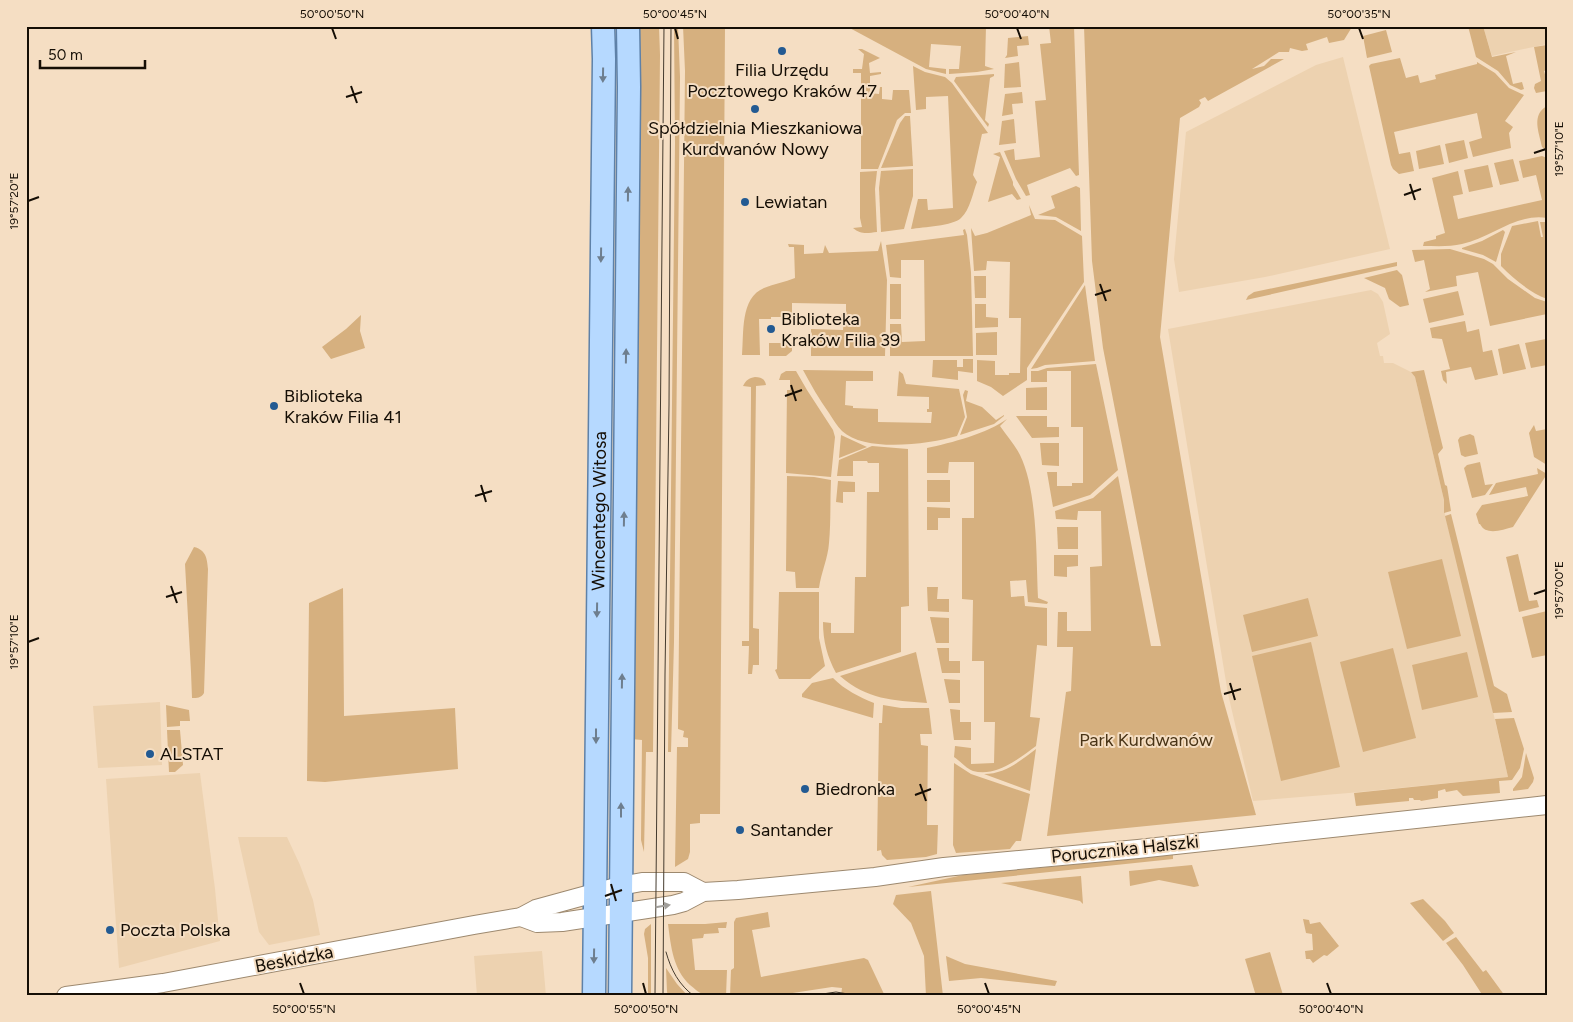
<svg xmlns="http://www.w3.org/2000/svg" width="1573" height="1022" font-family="Figtree,sans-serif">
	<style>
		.built { fill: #edd2b0 }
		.green { fill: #d6b07f }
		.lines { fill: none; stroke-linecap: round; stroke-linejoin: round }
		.minor-casing { stroke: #9d896f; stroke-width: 20 }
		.major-casing { stroke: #5e81a8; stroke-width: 25 }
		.minor { stroke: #fff; stroke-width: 18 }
		.major { stroke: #b6d9ff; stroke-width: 22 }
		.tram { stroke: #453b2e; stroke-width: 1 }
		.oneway { fill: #6e7e8e }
		.oneway2 { fill: #a19f9b }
		.ticks { fill: none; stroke: #150e05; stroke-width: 2 }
		.poi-dot { fill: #235a92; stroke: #f5dec3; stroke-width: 2 }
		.labels { text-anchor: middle; stroke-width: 4; stroke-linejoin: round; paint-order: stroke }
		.poi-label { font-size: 18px; fill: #150e05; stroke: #f5dec3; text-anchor: start }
		.street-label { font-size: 18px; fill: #150e05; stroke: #f5dec3 }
		.park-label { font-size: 18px; fill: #493416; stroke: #f5dec3 }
		.neatline { fill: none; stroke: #150e05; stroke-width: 2 }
		.ticks-label { font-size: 12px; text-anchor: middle; fill: #150e05 }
	</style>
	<rect width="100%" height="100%" fill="#f5dec3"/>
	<!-- built -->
	<g class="built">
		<path d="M 1483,26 L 1547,26 L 1547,44 L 1492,56 Z"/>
		<path d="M 1343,57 L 1390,249 L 1265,277 L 1179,292 L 1174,259 L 1186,132 L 1316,65 Z"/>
		<path d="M 1371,290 L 1378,294 L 1383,302 L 1390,334 L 1377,343 L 1380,356 L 1383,356 L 1384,363 L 1393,363 L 1411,372 L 1415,377 L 1444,500 L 1445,514 L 1484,672 L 1508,777 L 1349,793 L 1253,801 L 1228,694 L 1168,329 Z"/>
		<path d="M 160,702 L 162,765 L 98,768 L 93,706 Z"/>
		<path d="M 200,773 L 215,889 L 220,941 L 119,968 L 106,779 Z"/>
		<path d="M 238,837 L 287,837 L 300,865 L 313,900 L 320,935 L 269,945 L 259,932 Z"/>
		<path d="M 542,951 L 546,996 L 477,996 L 474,956 Z"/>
	</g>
	<!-- green -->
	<g class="green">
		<path d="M 637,26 L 659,26 L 660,55 L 653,752 L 646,752 L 644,852 L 641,840 L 642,740 L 631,739 Z"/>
		<path d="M 674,26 L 678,26 L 680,77 L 674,642 L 671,752 L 668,752 L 675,143 Z"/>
		<path d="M 683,26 L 725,26 L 720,814 L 700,814 L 700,823 L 690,824 L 690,852 L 688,859 L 675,867 L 677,747 L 688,747 L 688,738 L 683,737 L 684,731 L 678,729 L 685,71 Z"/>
		<path d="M 846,26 L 881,26 L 881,27 L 986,26 L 985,66 L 994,69 L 977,72 L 949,74 L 949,69 L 959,69 L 961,46 L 931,44 L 929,67 L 946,69 L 946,74 L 926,69 Z"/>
		<path d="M 1049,26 L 1074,26 L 1079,175 L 1076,176 L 1070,168 L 1027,185 L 1030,195 L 1026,196 L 1016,179 L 1004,151 L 1014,149 L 1015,160 L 1040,157 L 1035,101 L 1046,100 L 1040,44 L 1051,43 Z"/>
		<path d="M 1084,26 L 1352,26 L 1352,27 L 1344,40 L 1329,43 L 1327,37 L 1306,44 L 1308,50 L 1302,51 L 1290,48 L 1289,52 L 1279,52 L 1252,69 L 1264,66 L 1271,59 L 1284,59 L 1208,101 L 1205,97 L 1199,100 L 1201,103 L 1199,107 L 1180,118 L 1160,337 L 1221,692 L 1256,815 L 1047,836 L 1066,692 L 1071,691 L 1073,647 L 1057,647 L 1058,612 L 1067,612 L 1067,631 L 1091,631 L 1090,567 L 1102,566 L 1101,511 L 1078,511 L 1077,520 L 1056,519 L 1055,511 L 1093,498 L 1118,476 L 1151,646 L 1161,646 L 1103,348 L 1092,261 Z"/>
		<path d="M 1468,26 L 1483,26 L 1492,57 L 1516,52 L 1506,56 L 1513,84 L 1522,82 L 1524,89 L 1521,90 L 1510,85 L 1498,71 L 1476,57 Z"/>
		<path d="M 1386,30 L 1392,52 L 1367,58 L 1363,36 Z"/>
		<path d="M 1028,36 L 1029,45 L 1017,46 L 1018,56 L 1005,58 L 1007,55 L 1008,38 Z"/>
		<path d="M 1547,45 L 1547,70 L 1544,71 L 1547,81 L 1547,91 L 1536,93 L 1534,88 L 1535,84 L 1541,81 L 1534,47 Z"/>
		<path d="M 858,49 L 862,49 L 880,58 L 869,63 L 870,73 L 881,72 L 881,74 L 870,76 L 870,93 L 879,94 L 880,87 L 882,87 L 882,99 L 892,100 L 893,90 L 909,90 L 911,113 L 905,113 L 897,120 L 878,169 L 861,169 L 861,73 L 853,73 L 853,69 L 862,69 L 864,54 Z"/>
		<path d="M 1400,58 L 1406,78 L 1418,75 L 1420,83 L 1436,79 L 1435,75 L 1477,64 L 1477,62 L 1495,73 L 1509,88 L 1524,95 L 1505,121 L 1513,127 L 1509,133 L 1511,148 L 1473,157 L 1469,142 L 1482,138 L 1477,113 L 1394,132 L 1399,154 L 1410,152 L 1414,171 L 1399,174 L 1393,169 L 1391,165 L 1369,66 L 1371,64 Z"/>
		<path d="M 1019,62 L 1021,87 L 1004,88 L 1005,64 Z"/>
		<path d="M 913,66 L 925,72 L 945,77 L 952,83 L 988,133 L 982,134 L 973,175 L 977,182 C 973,192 970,210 961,218 C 953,226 923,227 911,229 L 918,199 L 927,199 L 928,210 L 953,208 L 948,96 L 926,97 L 926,109 L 916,110 Z"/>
		<path d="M 994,74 L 994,76 L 990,78 L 985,120 L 989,124 L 988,127 L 954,81 L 956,77 Z"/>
		<path d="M 1022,92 L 1023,103 L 1012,104 L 1013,114 L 1002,116 L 1005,94 Z"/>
		<path d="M 1547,106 L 1547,151 L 1542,147 C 1539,132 1531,115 1547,106 Z"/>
		<path d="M 905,116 L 910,116 L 913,166 L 881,168 L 900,123 Z"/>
		<path d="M 1014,119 L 1016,143 L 999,145 L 1002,121 Z"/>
		<path d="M 1464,140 L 1468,158 L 1449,163 L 1445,144 Z"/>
		<path d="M 1440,145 L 1444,164 L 1419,169 L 1416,151 Z"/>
		<path d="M 1000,152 L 1013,182 L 1013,185 L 1021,199 L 1017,200 L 1012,194 L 988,202 L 1000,157 L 993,154 Z"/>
		<path d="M 1542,156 L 1547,158 L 1547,218 C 1516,213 1491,238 1462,244 C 1450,247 1436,246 1423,246 L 1424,242 L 1436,239 L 1436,236 L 1445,233 L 1432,178 L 1458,171 L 1463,194 L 1453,196 L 1458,219 L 1542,200 L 1536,175 L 1523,178 L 1519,161 Z"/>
		<path d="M 1513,159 L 1519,181 L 1500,185 L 1494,163 Z"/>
		<path d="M 1488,165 L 1493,187 L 1469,192 L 1464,170 Z"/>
		<path d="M 913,169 L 913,196 L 904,229 L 881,232 L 879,188 L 881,171 Z"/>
		<path d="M 877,171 L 875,189 L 877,232 C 868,233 861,235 853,228 L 862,227 L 860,218 L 860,172 Z"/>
		<path d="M 1076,186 L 1080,188 L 1081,231 L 1056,217 L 1038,215 L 1055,208 L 1051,196 Z"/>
		<path d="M 1029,205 L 1035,219 L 1055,220 L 1082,236 L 1084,282 L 1027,368 L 1027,380 L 1003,396 L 991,387 L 977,381 L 977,360 L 995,361 L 995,375 L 1009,375 L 1009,373 L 1020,373 L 1021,318 L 1009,318 L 1010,262 L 987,261 L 986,270 L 974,271 L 971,228 L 975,236 L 987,233 L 1031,215 Z"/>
		<path d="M 1538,221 L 1541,237 L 1543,237 L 1540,222 L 1547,222 L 1547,299 C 1529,292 1514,279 1501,266 L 1501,254 L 1512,226 Z"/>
		<path d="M 965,229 L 967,235 L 971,272 L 973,356 L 890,356 L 890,324 L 901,324 L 902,342 L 925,341 L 924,260 L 901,260 L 901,278 L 890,277 L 886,245 L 964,235 L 963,230 Z"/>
		<path d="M 1503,230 L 1505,232 L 1496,262 L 1483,255 L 1462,249 L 1462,248 L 1482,241 Z"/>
		<path d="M 881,241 L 887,280 L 885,356 L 811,356 L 811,329 L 843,330 L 844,317 L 841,317 L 841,314 L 846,314 L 846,304 L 792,303 L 792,317 L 771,317 L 771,319 L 759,319 L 760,355 L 742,355 C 744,333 740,298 764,288 C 774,284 785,282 795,278 L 794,247 L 789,247 L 788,244 L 804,245 L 804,254 L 823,253 L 825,245 L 829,253 L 878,251 Z"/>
		<path d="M 1450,249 L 1484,259 L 1493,264 L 1508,279 L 1535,298 L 1547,302 L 1547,314 L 1490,326 L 1478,272 L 1456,276 L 1457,286 L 1425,292 L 1430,289 L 1424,260 L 1415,262 L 1412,250 Z"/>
		<path d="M 1397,262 L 1397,266 L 1246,300 L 1248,296 L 1254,292 Z"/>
		<path d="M 1397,270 L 1402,275 L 1409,305 L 1400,307 L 1389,299 L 1385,288 L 1364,278 Z"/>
		<path d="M 974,276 L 986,276 L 986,298 L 975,298 Z"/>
		<rect x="890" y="284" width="11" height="35"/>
		<path d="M 1085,285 L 1095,361 L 1045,365 L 1037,368 L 1031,369 Z"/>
		<path d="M 1458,291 L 1464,315 L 1429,323 L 1423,299 Z"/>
		<path d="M 975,304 L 986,304 L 986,317 L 998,318 L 998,327 L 975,328 Z"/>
		<path d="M 361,315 L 360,331 L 365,348 L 331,359 L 322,347 L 346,329 Z"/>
		<path d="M 1465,321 L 1467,332 L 1479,329 L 1483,352 L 1492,350 L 1498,375 L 1475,380 L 1471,367 L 1446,372 L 1447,384 L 1443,380 L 1441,371 L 1450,369 L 1442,339 L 1432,338 L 1430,328 Z"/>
		<path d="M 997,332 L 997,355 L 976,355 L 976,333 Z"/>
		<path d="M 1546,339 L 1547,365 L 1531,368 L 1525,343 Z"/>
		<path d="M 769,343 L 792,343 L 792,351 L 786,356 L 769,356 Z"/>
		<path d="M 1519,344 L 1526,369 L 1503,374 L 1498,349 Z"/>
		<path d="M 963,359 L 973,359 L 973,373 L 958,371 L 958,380 L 932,377 L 933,360 L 957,360 L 957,367 L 963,367 Z"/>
		<path d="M 1096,364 L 1118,470 L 1090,495 L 1053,507 L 1047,472 L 1057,472 L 1057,486 L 1072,486 L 1072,483 L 1083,483 L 1083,427 L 1071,427 L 1071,371 L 1047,371 L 1047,382 L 1031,382 L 1031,371 L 1038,371 L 1047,368 Z"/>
		<path d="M 803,370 L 873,371 L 873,381 L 846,381 L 845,405 L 853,406 L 853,408 L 878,409 L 878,422 L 931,423 L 932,412 L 927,412 L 927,409 L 929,409 L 929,397 L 897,396 L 899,371 L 903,374 L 906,384 L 959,389 L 965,417 L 957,436 C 929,444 866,453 842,431 C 837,426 833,419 829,413 C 819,399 811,385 803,370 Z"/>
		<path d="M 1424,370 L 1443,448 L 1438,454 L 1445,485 L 1447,486 L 1451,511 L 1444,513 L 1444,500 L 1415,377 L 1411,372 Z"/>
		<path d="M 786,371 L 796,371 L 807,390 L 833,430 L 835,437 L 831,477 L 786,473 L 787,390 L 790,390 L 790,380 L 779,380 L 781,374 Z"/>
		<path d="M 755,377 C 761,377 765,379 766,385 L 756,386 L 753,628 L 759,629 L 759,665 L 753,665 L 752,674 L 748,674 L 749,646 L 742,646 L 742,641 L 749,641 L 751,398 L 751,387 L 743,386 C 746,380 749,378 755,377 Z"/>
		<path d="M 1047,387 L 1047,410 L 1026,410 L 1026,388 Z"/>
		<path d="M 965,390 L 968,391 L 966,401 L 982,407 L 996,420 L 1004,415 L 1004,416 L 994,424 L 960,435 L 967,417 L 963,395 Z"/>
		<path d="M 1016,416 L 1047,416 L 1047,427 L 1059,427 L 1059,437 L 1032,438 Z"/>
		<path d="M 1007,419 L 1000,426 C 1007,436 1015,445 1020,455 C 1038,492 1036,557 1038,598 L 1048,602 L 1047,604 L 1028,602 L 1026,580 L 1010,581 L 1011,597 L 1024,596 L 1025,606 L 1047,608 L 1047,646 L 1037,645 L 1030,717 L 1040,718 L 1036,746 C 1018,759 997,777 973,771 C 967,769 960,761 954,757 L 955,746 L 971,748 L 971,764 L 994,763 L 995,722 L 984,722 L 984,661 L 972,661 L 973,600 L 962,599 L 962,518 L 974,518 L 974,462 L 949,462 L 948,473 L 927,473 L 927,448 C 951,443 988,433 1007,419 Z"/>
		<path d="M 1534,425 L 1536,431 L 1547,429 L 1547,465 L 1534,457 L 1529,433 Z"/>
		<path d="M 1470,434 L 1474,436 L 1478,454 L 1465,457 L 1461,455 L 1458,440 L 1460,437 Z"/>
		<path d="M 841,435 L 867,447 L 839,458 Z"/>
		<path d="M 1059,443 L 1059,466 L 1042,465 L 1040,443 Z"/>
		<path d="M 872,446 L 908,449 L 909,606 L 901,607 L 901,652 L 836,673 C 827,656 823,641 823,622 L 831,623 L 831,633 L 854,633 L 855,577 L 866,577 L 867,492 L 879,492 L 879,463 L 868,463 L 867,461 L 853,461 L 853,476 L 837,476 L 839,460 Z"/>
		<path d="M 1480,462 L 1485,485 L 1493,484 L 1485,495 L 1472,498 L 1464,468 L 1467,465 Z"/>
		<path d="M 1537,468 L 1547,474 L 1513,527 C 1502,530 1486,536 1480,524 L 1479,524 L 1476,514 L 1482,505 L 1528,496 L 1526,487 L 1489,495 L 1496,483 L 1538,474 Z"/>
		<path d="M 787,476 L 814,477 L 831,480 C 830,501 831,522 829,543 C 828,558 821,573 819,588 L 796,588 L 795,572 L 786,571 Z"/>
		<rect x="927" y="480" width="23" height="22"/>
		<path d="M 838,481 L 855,482 L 855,492 L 843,492 L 843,503 L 836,502 Z"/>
		<path d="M 927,507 L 950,508 L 950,518 L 938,518 L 938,530 L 927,530 Z"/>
		<path d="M 1451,514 L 1494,686 L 1507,694 L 1512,712 L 1493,713 L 1445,516 Z"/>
		<path d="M 1078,527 L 1078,549 L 1058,549 L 1057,527 Z"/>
		<path d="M 194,547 C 206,550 207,558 208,569 L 204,693 C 201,698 197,698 192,698 L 191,672 L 185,564 Z"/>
		<path d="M 1518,554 L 1529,601 L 1537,600 L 1539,607 L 1519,612 L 1506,557 Z"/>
		<path d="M 1054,555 L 1078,555 L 1078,566 L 1067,567 L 1067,577 L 1054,576 Z"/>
		<path d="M 1442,559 L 1461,636 L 1407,649 L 1388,572 Z"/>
		<path d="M 927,587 L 938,587 L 937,599 L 949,599 L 949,612 L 928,611 Z"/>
		<path d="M 343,588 L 344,716 L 455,708 L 458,769 L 325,782 L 307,781 L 309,603 Z"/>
		<path d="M 779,592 L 819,592 L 819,638 L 825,666 L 810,679 L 779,679 L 775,670 L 777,669 Z"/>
		<path d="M 1308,598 L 1318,636 L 1252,652 L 1243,615 Z"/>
		<path d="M 1547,611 L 1547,655 L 1532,658 L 1522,617 Z"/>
		<path d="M 930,617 L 949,618 L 949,643 L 936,643 Z"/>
		<path d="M 1311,642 L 1340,767 L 1281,781 L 1252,656 Z"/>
		<path d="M 937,648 L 949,648 L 949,661 L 960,661 L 960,673 L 942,673 Z"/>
		<path d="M 1393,648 L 1416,738 L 1363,752 L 1340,662 Z"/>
		<path d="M 916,652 L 927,703 C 892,700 868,700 840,676 Z"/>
		<path d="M 1467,652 L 1478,697 L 1422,710 L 1412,665 Z"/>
		<path d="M 833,678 C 845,690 859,697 874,703 L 873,718 L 802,697 L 802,694 L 812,683 Z"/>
		<path d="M 944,679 L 960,680 L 960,703 L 949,703 Z"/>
		<path d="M 166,705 L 189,710 L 190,721 L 180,721 L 180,726 L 167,727 Z"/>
		<path d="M 883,705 L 901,708 L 929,708 L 932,734 L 920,734 L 921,745 L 928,746 L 927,825 L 938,825 L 937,854 L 926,857 L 887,860 L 882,855 L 881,850 L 877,851 L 879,723 L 882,723 Z"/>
		<path d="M 950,709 L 960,710 L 960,722 L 971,722 L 971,740 L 954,740 Z"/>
		<path d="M 1514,718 L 1524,749 L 1520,768 L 1512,780 L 1499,781 L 1500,793 L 1463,796 L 1457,790 L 1446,792 L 1445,789 L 1438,791 L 1438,798 L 1421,801 L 1420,800 L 1414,800 L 1413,798 L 1409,798 L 1409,801 L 1356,806 L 1354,793 L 1508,777 L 1495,719 Z"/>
		<path d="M 167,730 L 180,730 L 183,765 L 175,772 L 169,772 Z"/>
		<path d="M 1036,749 L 1030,791 L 984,774 C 1005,774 1020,761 1036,749 Z"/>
		<path d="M 1526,753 L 1534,778 L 1533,782 L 1528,789 L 1513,791 L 1513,789 L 1522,777 Z"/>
		<path d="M 954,763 L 971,774 L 1030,794 L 1021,841 L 1016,841 L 1010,849 L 956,853 L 953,845 Z"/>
		<path d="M 1173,855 L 1173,859 L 908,887 L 963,875 Z"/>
		<path d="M 1192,865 L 1199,886 L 1194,887 L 1159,880 L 1130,886 L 1129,871 Z"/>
		<path d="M 1081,876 L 1083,904 L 1080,901 L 1001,883 Z"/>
		<path d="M 931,891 L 943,996 L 926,996 L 924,956 L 911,923 L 893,904 L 896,895 Z"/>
		<path d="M 1423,899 L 1445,921 L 1454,933 L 1443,941 L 1410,903 Z"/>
		<path d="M 768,912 L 770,927 L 752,930 L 761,977 L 864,958 L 868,960 L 884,994 L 882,996 L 841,996 L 842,988 L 832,987 L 773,996 L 730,996 L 731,970 L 734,968 L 734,922 L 736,918 Z"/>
		<path d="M 1303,919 L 1309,920 L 1310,924 L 1320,922 L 1339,946 L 1327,956 L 1324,955 L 1313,963 L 1310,959 L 1306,959 L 1305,951 L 1313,950 L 1312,934 L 1306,933 Z"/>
		<path d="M 727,922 L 726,928 L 718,928 L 719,933 L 704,934 L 703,938 L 692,939 L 695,970 L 727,970 L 726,996 C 720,996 712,997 706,995 C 700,994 695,989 690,985 C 673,969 671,947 668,924 L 705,924 Z"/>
		<path d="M 651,924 L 651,996 L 648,996 L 648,958 L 644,934 L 645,929 Z"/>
		<path d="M 1456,937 L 1483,972 L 1486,970 L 1505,996 L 1483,996 L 1463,965 L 1446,943 Z"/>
		<path d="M 1270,952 L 1283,995 L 1256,996 L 1245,959 Z"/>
		<path d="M 946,956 L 965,964 L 1057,981 L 1055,986 L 981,978 L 949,981 Z"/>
		<path d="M 666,968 L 677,984 L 688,996 L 669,996 L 667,992 Z"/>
	</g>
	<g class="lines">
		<defs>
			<g id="minor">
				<path d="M 521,917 L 537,923 L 562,922 L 673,905 L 684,902 L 703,892 L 738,890 L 875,877 L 944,867 L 1138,849 L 1547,805"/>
				<path d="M 66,996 L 163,983 L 474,925 L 521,917 L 536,909 L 620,886 L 642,882 L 684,882 L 703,892"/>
			</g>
			<g id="major">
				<path id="s1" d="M 594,996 L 604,59 L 603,26"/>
				<path d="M 620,996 L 629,87 L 628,26"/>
			</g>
		</defs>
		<!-- minor casing -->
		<use href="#minor" class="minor-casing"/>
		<!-- major casing -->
		<use href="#major" class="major-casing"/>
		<!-- minor -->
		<use href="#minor" class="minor"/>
		<!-- major -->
		<use href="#major" class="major"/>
		<!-- tram -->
		<g class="tram">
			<path d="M 666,952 C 671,970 679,985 694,996"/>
			<path d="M 655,996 L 664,26"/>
			<path d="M 663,996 L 665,674 L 669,405 L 671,26"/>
			<path d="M 809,996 L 836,992 L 860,996"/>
		</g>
	</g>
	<!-- one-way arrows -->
	<defs><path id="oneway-solid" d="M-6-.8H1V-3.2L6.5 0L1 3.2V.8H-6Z" transform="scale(1.25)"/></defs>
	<g class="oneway">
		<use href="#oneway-solid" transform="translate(603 75) rotate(91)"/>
		<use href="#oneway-solid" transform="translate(628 194) rotate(-89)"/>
		<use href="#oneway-solid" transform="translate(601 255) rotate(91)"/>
		<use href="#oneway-solid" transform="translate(626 356) rotate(-89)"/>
		<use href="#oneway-solid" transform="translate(624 519) rotate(-89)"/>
		<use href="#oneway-solid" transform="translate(597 610) rotate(91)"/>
		<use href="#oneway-solid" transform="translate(622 681) rotate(-89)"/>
		<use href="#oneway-solid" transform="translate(596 736) rotate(90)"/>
		<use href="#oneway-solid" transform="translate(621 810) rotate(-90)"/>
		<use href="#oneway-solid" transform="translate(594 956) rotate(91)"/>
	</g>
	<use class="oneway2" href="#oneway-solid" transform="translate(663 906) rotate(-9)"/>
	<!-- ticks -->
	<path class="ticks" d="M 332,28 L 336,39M 675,28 L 678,39M 1017,28 L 1021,39M 1359,28 L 1363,39M 351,86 L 357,103M 346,97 L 362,92M 1534,153 L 1546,149M 1410,184 L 1415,200M 1404,195 L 1421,189M 28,201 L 39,197M 1100,284 L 1106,301M 1095,295 L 1111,290M 791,385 L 796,401M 785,396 L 802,390M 481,485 L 486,502M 475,496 L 492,491M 171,586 L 177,603M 1534,594 L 1546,590M 166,597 L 182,592M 28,642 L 39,638M 1230,683 L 1235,700M 1224,694 L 1241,689M 920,784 L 926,801M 915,795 L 931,789M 611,884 L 616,901M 605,896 L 622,890M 300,983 L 304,994M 643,983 L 646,994M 985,983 L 989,994M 1327,983 L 1331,994"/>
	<!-- markers -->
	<g class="poi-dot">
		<circle cx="782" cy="51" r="5"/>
		<circle cx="755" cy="109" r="5"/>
		<circle cx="745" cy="202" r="5"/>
		<circle cx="771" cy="329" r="5"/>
		<circle cx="274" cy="406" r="5"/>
		<circle cx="150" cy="754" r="5"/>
		<circle cx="805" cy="789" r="5"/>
		<circle cx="740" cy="830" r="5"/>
		<circle cx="110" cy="930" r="5"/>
	</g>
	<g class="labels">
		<!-- poi labels -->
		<g class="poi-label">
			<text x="782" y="76" text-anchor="middle">Filia Urzędu<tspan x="782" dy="21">Pocztowego Kraków 47</tspan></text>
			<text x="755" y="134" text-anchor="middle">Spółdzielnia Mieszkaniowa<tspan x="755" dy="21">Kurdwanów Nowy</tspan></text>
			<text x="755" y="208">Lewiatan</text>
			<text x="781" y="325">Biblioteka<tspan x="781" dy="21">Kraków Filia 39</tspan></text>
			<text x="284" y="402">Biblioteka<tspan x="284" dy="21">Kraków Filia 41</tspan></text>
			<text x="160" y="760">ALSTAT</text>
			<text x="815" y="795">Biedronka</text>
			<text x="750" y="836">Santander</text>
			<text x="120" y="936">Poczta Polska</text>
		</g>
		<!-- street labels -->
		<g class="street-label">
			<text dy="6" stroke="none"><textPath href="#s1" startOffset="485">Wincentego Witosa</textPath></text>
			<text transform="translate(1125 849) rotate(-6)" y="6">Porucznika Halszki</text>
			<text transform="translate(294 959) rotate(-11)" y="6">Beskidzka</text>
		</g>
		<!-- park labels -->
		<g class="park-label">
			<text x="1146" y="746">Park Kurdwanów</text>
		</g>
	</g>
	<!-- border -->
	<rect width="1573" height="1022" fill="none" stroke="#f5dec3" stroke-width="55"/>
	<!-- scale -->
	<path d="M40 60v8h105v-8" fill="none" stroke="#150e05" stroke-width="2.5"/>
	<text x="48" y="60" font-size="15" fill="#150e05" stroke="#f5dec3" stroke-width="4" paint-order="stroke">50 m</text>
	<rect x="28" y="28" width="1518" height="966" class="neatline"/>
	<g class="ticks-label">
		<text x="332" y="18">50°00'50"N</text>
		<text x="675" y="18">50°00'45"N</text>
		<text x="1017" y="18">50°00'40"N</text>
		<text x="1359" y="18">50°00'35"N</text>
		<text transform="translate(1559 149) rotate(-90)" y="4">19°57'10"E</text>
		<text transform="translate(14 201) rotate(-90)" y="4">19°57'20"E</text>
		<text transform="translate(1559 590) rotate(-90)" y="4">19°57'00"E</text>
		<text transform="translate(14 642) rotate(-90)" y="4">19°57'10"E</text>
		<text x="304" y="1013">50°00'55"N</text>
		<text x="646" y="1013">50°00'50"N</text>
		<text x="989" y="1013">50°00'45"N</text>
		<text x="1331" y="1013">50°00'40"N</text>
	</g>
</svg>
